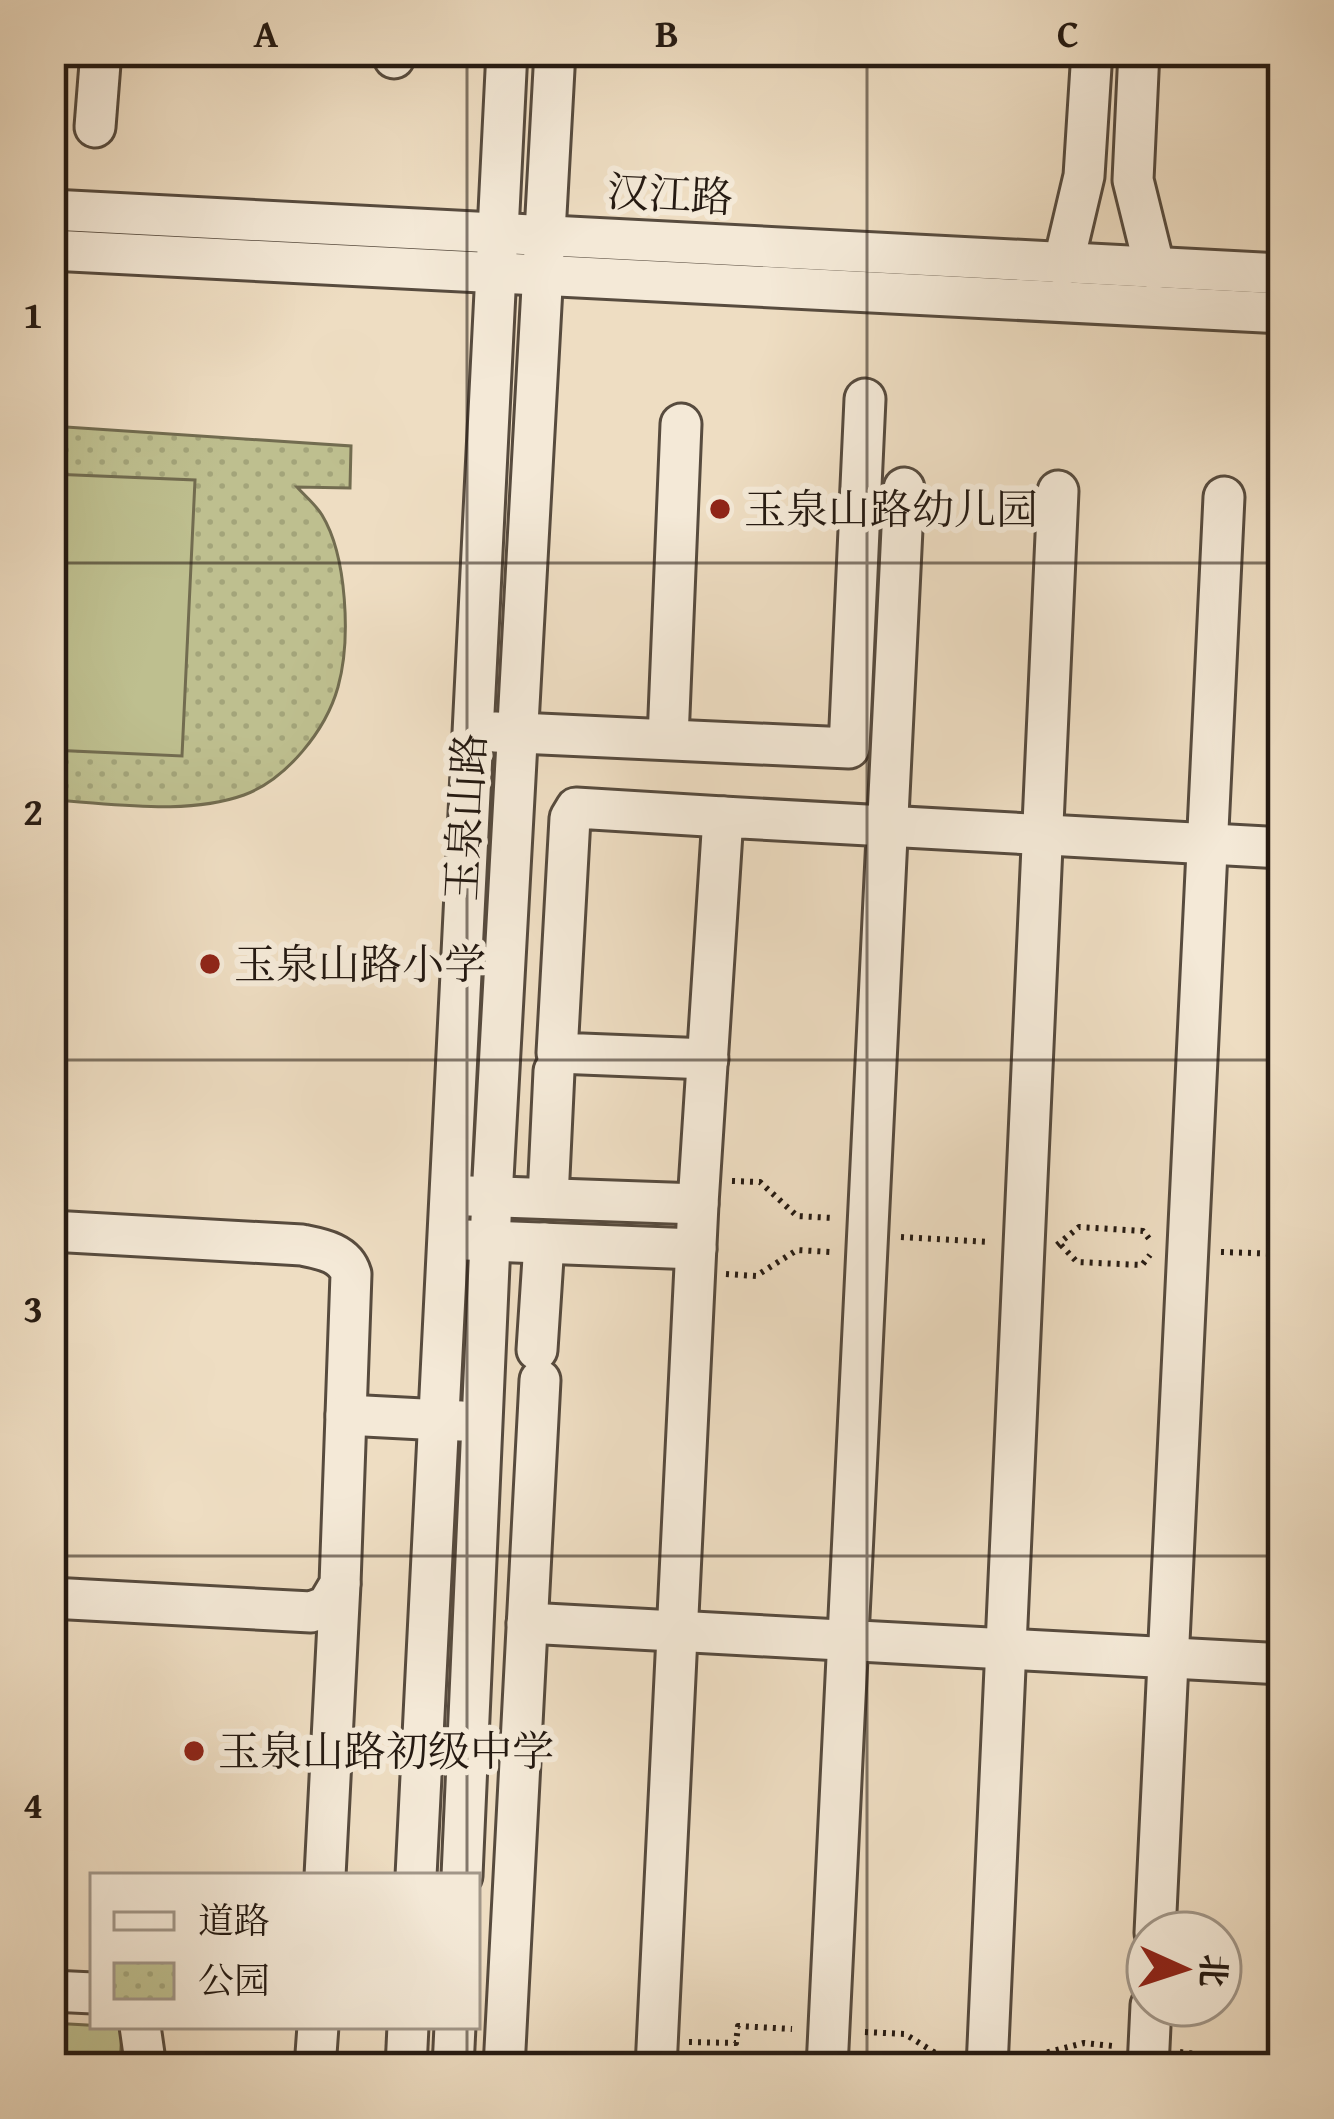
<svg xmlns="http://www.w3.org/2000/svg" width="1334" height="2119" font-family="'Gentium Book Plus','Noto Serif SC',serif">
	<style>
		.park { fill: url(#park-dots); stroke: #726c50; stroke-width: 3 }
		.pitch { fill: #bebf8f; stroke: #726c50; stroke-width: 3 }
		.lines { fill: none; stroke-linecap: round; stroke-linejoin: round }
		.minor-casing { stroke: #574b3e; stroke-width: 45 }
		.path { stroke: #251a12; stroke-width: 6; stroke-dasharray: 3 6; stroke-linecap: butt }
		.minor { stroke: #f4e9d7; stroke-width: 39 }
		.grid { fill: none; stroke: #251a12; stroke-width: 3; stroke-opacity: 0.55 }
		.poi-dot { fill: #8f2418; stroke: #f4e9d7; stroke-width: 4.5 }
		.labels { text-anchor: middle; stroke-width: 12; stroke-linejoin: round; paint-order: stroke }
		.street-label { font-size: 42px; fill: #251a12; stroke: #f4e9d7 }
		.poi-label { font-size: 42px; fill: #251a12; stroke: #f4e9d7; text-anchor: start }
		.neatline { fill: none; stroke: #251a12; stroke-width: 4.5 }
		.grid-label { font-size: 39px; text-anchor: middle; font-weight: bold; fill: #251a12 }
	</style>
	<defs>
		<pattern id="park-dots" width="8" height="8" patternUnits="userSpaceOnUse" patternTransform="scale(3)"><rect width="8" height="8" fill="#bebf8f"/><path d="M2 2h.1M6 6h.1" fill="none" stroke="#a3a47a" stroke-width="1.8" stroke-linecap="round"/></pattern>
	</defs>
	<rect width="100%" height="100%" fill="#eeddc2"/>
	<filter id="stains"><feTurbulence type="fractalNoise" baseFrequency=".00167" numOctaves="4"/><feColorMatrix values="0 0 0 0 .2 0 0 0 0 .09 0 0 0 0 .02 0 0 0 .5 -.17"/></filter>
	<radialGradient id="worn" r=".72"><stop offset=".6" stop-color="#630" stop-opacity="0"/><stop offset="1" stop-color="#630" stop-opacity=".3"/></radialGradient>
	<!-- park -->
	<path class="park" d="M 51,426 L 351,446 L 350,488 L 297,487 C 305,496 316,505 322,515 C 347,556 351,640 338,687 C 326,730 287,779 244,795 C 185,816 113,803 51,800 Z"/>
	<!-- pitch -->
	<g class="pitch">
		<path d="M 51,474 L 195,480 L 182,756 L 51,750 Z"/>
		<path d="M 51,2023 L 122,2027 L 120,2068 L 51,2068 Z"/>
	</g>
	<g class="lines">
		<defs>
			<g id="minor">
				<path d="M 1139,51 L 1133,180 L 1155,269"/>
				<path d="M 394,58 L 394,51"/>
				<path d="M 95,127 L 101,51"/>
				<path d="M 51,210 L 1283,274"/>
				<path d="M 51,250 L 1283,313"/>
				<path d="M 1063,265 L 1084,176 L 1092,51"/>
				<path d="M 495,732 L 849,748 L 865,399"/>
				<path d="M 668,739 L 681,424"/>
				<path d="M 708,1059 L 557,1053 L 570,818 L 576,808 L 723,817"/>
				<path d="M 470,1196 L 698,1204"/>
				<path d="M 548,1198 L 554,1071"/>
				<path d="M 51,1231 L 302,1245 C 322,1249 345,1253 351,1274 L 340,1584 L 327,1606 L 311,1612 L 51,1598"/>
				<path d="M 466,1240 L 696,1249"/>
				<path d="M 537,1350 L 544,1243"/>
				<path d="M 346,1415 L 461,1421"/>
				<path d="M 527,1623 L 1283,1664"/>
				<path d="M 325,1876 L 340,1584"/>
				<path d="M 416,1876 L 507,51"/>
				<path d="M 462,1876 L 492,1197 L 555,51"/>
				<path d="M 1155,1933 L 1224,497"/>
				<path d="M 51,1991 L 93,1993"/>
				<path d="M 140,2026 L 146,2068"/>
				<path d="M 315,2068 L 318,2026"/>
				<path d="M 406,2068 L 408,2026"/>
				<path d="M 453,2068 L 455,2026"/>
				<path d="M 504,2068 L 540,1380"/>
				<path d="M 656,2068 L 698,1204 L 723,817 L 1283,848"/>
				<path d="M 827,2068 L 904,488"/>
				<path d="M 987,2068 L 1058,491"/>
				<path d="M 1148,2068 L 1151,2005"/>
			</g>
		</defs>
		<!-- minor casing -->
		<use href="#minor" class="minor-casing"/>
		<!-- path -->
		<g class="path">
			<path d="M 732,1181 L 760,1182 L 797,1216 L 832,1218"/>
			<path d="M 901,1237 L 990,1242"/>
			<path d="M 1057,1245 L 1079,1227 L 1143,1231 L 1151,1241"/>
			<path d="M 1061,1245 L 1077,1262 L 1142,1265 L 1150,1255"/>
			<path d="M 1221,1252 L 1283,1254"/>
			<path d="M 726,1274 L 756,1276 L 797,1250 L 831,1252"/>
			<path d="M 865,2032 L 905,2034 L 937,2054 L 954,2057"/>
			<path d="M 689,2042 L 736,2043 L 738,2026 L 792,2029"/>
			<path d="M 1180,2052 C 1215,2056 1248,2065 1283,2066"/>
			<path d="M 1021,2059 L 1084,2043 L 1113,2046"/>
		</g>
		<!-- minor -->
		<use href="#minor" class="minor"/>
	</g>
	<!-- grid -->
	<path class="grid" d="M 467,51 L 467,1876M 867,51 L 867,2068M 51,563 L 1283,563M 51,1060 L 1283,1060M 51,1556 L 1283,1556M 467,2026 L 467,2068"/>
	<!-- markers -->
	<g class="poi-dot">
		<circle cx="720" cy="509" r="12"/>
		<circle cx="210" cy="964" r="12"/>
		<circle cx="194" cy="1751" r="12"/>
	</g>
	<g class="labels">
		<!-- street labels -->
		<g class="street-label">
			<text transform="translate(670 194) rotate(3)" y="15">汉江路</text>
			<text transform="translate(465 817) rotate(-87)" y="15">玉泉山路</text>
		</g>
		<!-- poi labels -->
		<g class="poi-label">
			<text x="744" y="524">玉泉山路幼儿园</text>
			<text x="234" y="979">玉泉山路小学</text>
			<text x="218" y="1766">玉泉山路初级中学</text>
		</g>
	</g>
	<!-- margin -->
	<rect width="1334" height="2119" fill="none" stroke="#eeddc2" stroke-width="132"/>
	<!-- legend -->
	<rect x="90" y="1873" width="390" height="156" fill="#f4e9d7" stroke="#a19688" stroke-width="3"/>
	<rect x="114" y="1912" width="60" height="18" fill="#f4e9d7" stroke="#a19688" stroke-width="3"/>
	<text x="198" y="1933" font-size="36" fill="#251a12">道路</text>
	<rect x="114" y="1963" width="60" height="36" fill="url(#park-dots)" stroke="#a19688" stroke-width="3"/>
	<text x="198" y="1993" font-size="36" fill="#251a12">公园</text>
	<!-- north arrow -->
	<g transform="translate(1184 1969) rotate(93)"><circle r="57" fill="#f4e9d7" stroke="#a19688" stroke-width="3"/>
	<path d="M0-9L21 45L0 30L-21 45Z" fill="#8f2418"/>
	<text y="-18" font-size="33" font-weight="bold" text-anchor="middle" fill="#251a12">北</text>
	</g>
	<rect x="66" y="66" width="1202" height="1987" class="neatline"/>
	<g class="grid-label">
		<text x="266" y="47">A</text>
		<text x="667" y="47">B</text>
		<text x="1068" y="47">C</text>
		<text x="33" y="328">1</text>
		<text x="33" y="825">2</text>
		<text x="33" y="1322">3</text>
		<text x="33" y="1818">4</text>
	</g>
	<rect width="100%" height="100%" filter="url(#stains)"/>
	<rect width="100%" height="100%" fill="url(#worn)"/>
</svg>
